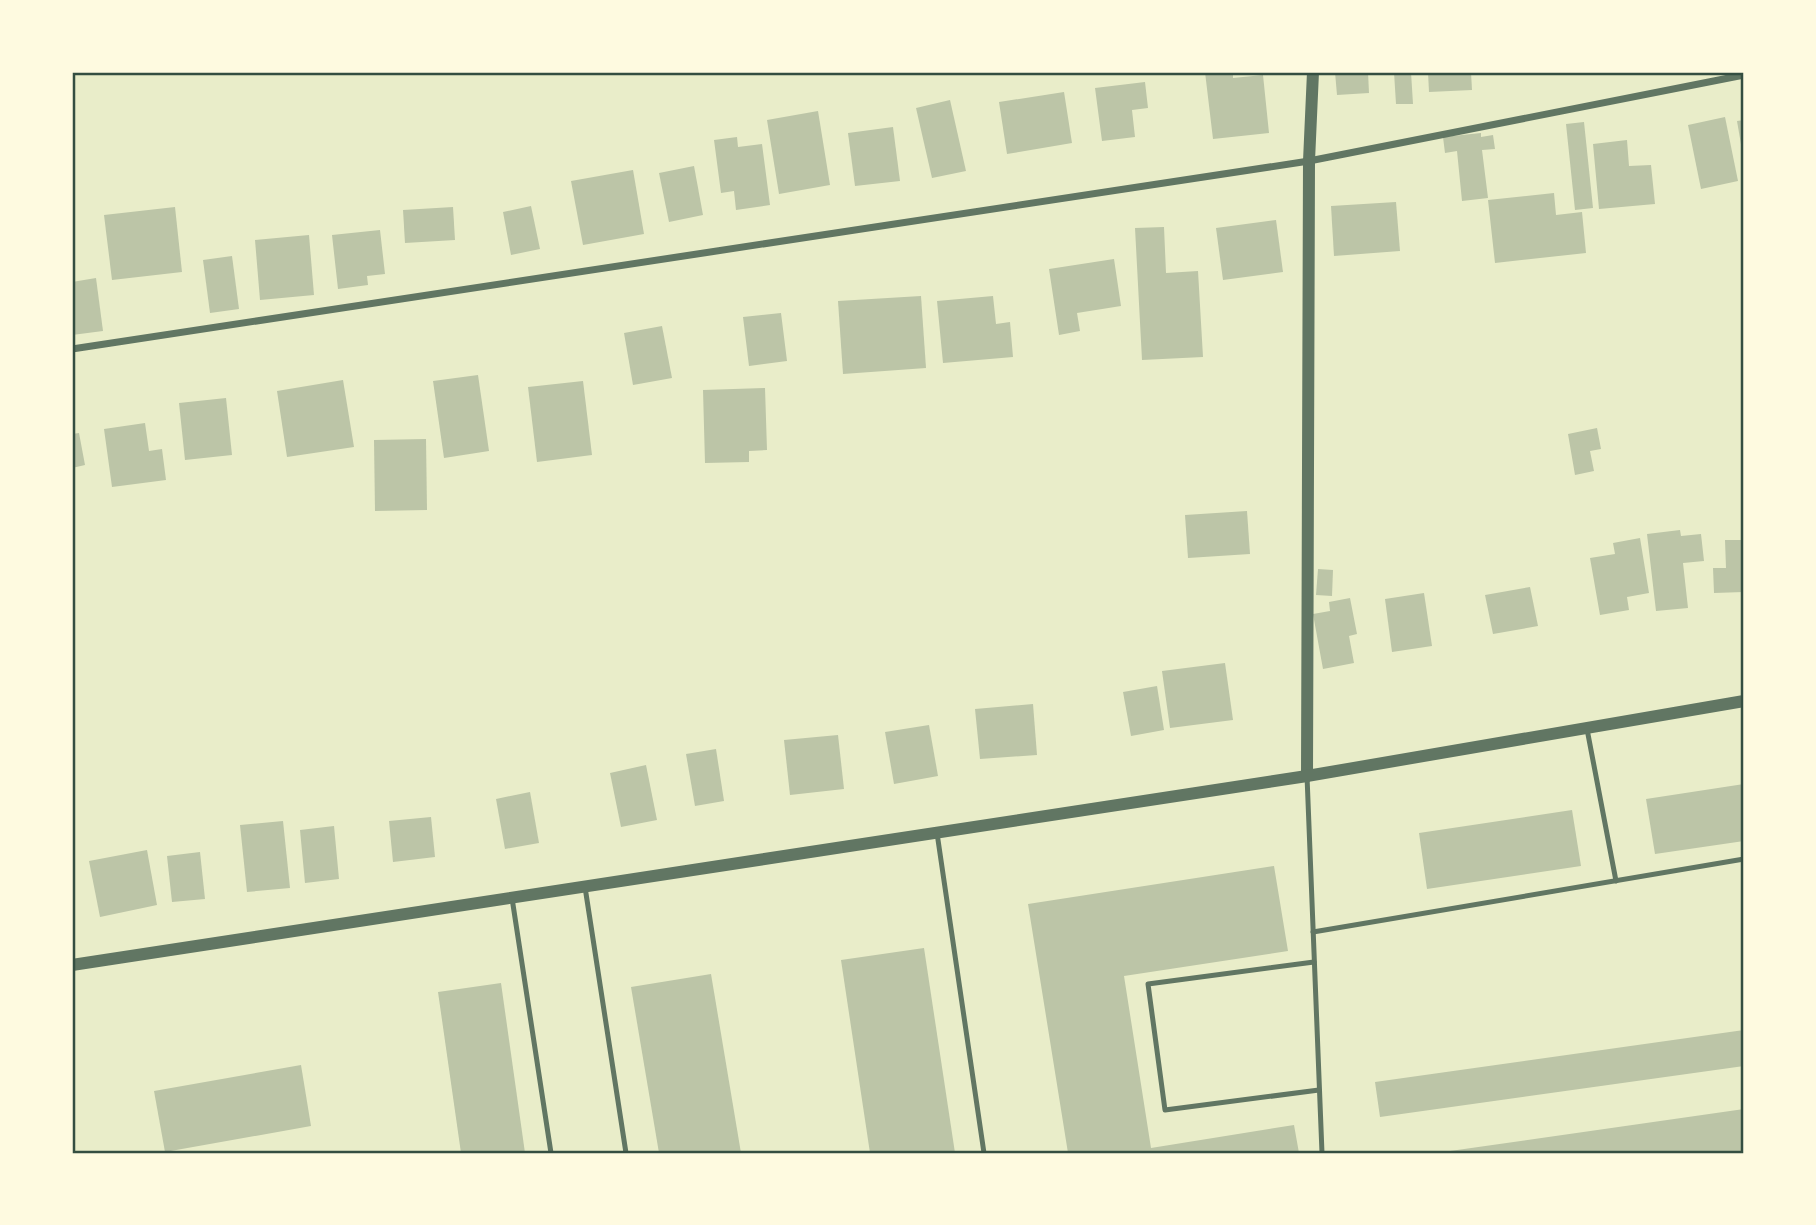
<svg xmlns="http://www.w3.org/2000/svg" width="1816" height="1225" font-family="'DM Sans',sans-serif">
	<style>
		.building { fill: #bcc5a7 }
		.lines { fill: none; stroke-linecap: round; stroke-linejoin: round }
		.service { stroke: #617663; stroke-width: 5 }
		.minor { stroke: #617663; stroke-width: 7 }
		.tertiary { stroke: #617663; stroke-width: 12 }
		.neatline { fill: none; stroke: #344e41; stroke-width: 2.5 }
	</style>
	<rect width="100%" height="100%" fill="#e9edc9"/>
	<!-- building -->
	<g class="building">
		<path d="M 1205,72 L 1233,72 L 1233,78 L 1263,75 L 1269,133 L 1213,139 Z"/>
		<path d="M 1335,72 L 1368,72 L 1369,93 L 1337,95 Z"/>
		<path d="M 1394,72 L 1411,72 L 1413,104 L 1396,104 Z"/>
		<path d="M 1428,72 L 1471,72 L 1472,90 L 1429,92 Z"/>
		<path d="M 1145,82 L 1148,108 L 1132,110 L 1135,137 L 1102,141 L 1095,88 Z"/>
		<path d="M 1064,92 L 1072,143 L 1007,154 L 999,102 Z"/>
		<path d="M 950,100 L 966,171 L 932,178 L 916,108 Z"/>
		<path d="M 818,111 L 830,185 L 779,194 L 767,120 Z"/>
		<path d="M 1725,117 L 1738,181 L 1701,189 L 1688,125 Z"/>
		<path d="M 1744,120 L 1744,156 L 1743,156 L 1737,121 Z"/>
		<path d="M 1584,122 L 1593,208 L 1575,210 L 1566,124 Z"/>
		<path d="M 893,127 L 900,181 L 855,186 L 848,133 Z"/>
		<path d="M 1481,133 L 1481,137 L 1493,135 L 1495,149 L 1482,150 L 1488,198 L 1462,201 L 1457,151 L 1445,153 L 1443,137 Z"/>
		<path d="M 737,137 L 738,147 L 762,144 L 770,205 L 736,210 L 734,191 L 721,193 L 714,140 Z"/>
		<path d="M 1627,140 L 1629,166 L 1651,165 L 1655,204 L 1599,209 L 1593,144 Z"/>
		<path d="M 694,166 L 703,215 L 669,222 L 659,173 Z"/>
		<path d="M 633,170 L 644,234 L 583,245 L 571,181 Z"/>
		<path d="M 1554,193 L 1556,215 L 1582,212 L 1586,253 L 1495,263 L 1488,200 Z"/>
		<path d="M 1396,202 L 1400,251 L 1334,256 L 1331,206 Z"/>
		<path d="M 531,206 L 540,249 L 511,255 L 503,212 Z"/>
		<path d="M 175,207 L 182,272 L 112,280 L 104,215 Z"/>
		<path d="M 453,207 L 455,240 L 405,243 L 403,210 Z"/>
		<path d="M 1276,220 L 1283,272 L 1223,280 L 1216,228 Z"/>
		<path d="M 1164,227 L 1166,273 L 1198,271 L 1203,357 L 1142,360 L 1135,228 Z"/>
		<path d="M 380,230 L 385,274 L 367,276 L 368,285 L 338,289 L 332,235 Z"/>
		<path d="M 309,235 L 314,295 L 260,300 L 255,240 Z"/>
		<path d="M 232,256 L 239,309 L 210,313 L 203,260 Z"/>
		<path d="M 1114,259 L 1121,306 L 1077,313 L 1080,331 L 1059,335 L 1049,269 Z"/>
		<path d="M 96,278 L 103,331 L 72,335 L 72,282 Z"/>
		<path d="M 921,296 L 926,368 L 843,374 L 838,301 Z"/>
		<path d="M 993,296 L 996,324 L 1010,322 L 1013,357 L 943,363 L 937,301 Z"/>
		<path d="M 781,313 L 787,361 L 749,366 L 743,317 Z"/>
		<path d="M 662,326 L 672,378 L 633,385 L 624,333 Z"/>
		<path d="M 478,375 L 489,451 L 444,458 L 433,381 Z"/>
		<path d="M 343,380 L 354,447 L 287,457 L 277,391 Z"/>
		<path d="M 583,381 L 592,455 L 537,462 L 528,387 Z"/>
		<path d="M 765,388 L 767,450 L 749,451 L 749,462 L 705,463 L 703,390 Z"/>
		<path d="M 226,398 L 232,455 L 185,460 L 179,403 Z"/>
		<path d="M 145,423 L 149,451 L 162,449 L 166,480 L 112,487 L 104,429 Z"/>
		<path d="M 1597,428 L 1601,449 L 1590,451 L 1594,471 L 1575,475 L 1568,434 Z"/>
		<path d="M 79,433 L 85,465 L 72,468 L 72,434 Z"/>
		<path d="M 426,439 L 427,510 L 375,511 L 374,440 Z"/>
		<path d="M 1247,511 L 1250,554 L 1188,558 L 1185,515 Z"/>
		<path d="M 1680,530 L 1681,536 L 1701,534 L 1704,561 L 1683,563 L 1688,608 L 1656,611 L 1647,534 Z"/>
		<path d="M 1640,538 L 1649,593 L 1627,597 L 1629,610 L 1600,615 L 1590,558 L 1615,554 L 1613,543 Z"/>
		<path d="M 1725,540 L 1744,540 L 1744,592 L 1714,593 L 1713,568 L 1726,568 Z"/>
		<path d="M 1318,569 L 1333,570 L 1332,596 L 1316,595 Z"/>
		<path d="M 1530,587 L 1538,626 L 1493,634 L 1485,595 Z"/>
		<path d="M 1424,593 L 1432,646 L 1392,652 L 1385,599 Z"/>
		<path d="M 1350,598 L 1357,634 L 1349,636 L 1354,663 L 1323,669 L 1313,614 L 1330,611 L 1329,602 Z"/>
		<path d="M 1225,663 L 1233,720 L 1170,728 L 1162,671 Z"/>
		<path d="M 1157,686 L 1164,730 L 1131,736 L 1123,692 Z"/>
		<path d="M 1033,704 L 1037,755 L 980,759 L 975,709 Z"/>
		<path d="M 929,725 L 938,776 L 894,784 L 885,732 Z"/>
		<path d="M 838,735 L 844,789 L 790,795 L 784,740 Z"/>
		<path d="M 716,749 L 724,801 L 695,806 L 686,754 Z"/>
		<path d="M 646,765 L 657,820 L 621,827 L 610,773 Z"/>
		<path d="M 1744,784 L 1744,841 L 1655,854 L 1646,799 Z"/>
		<path d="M 530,792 L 539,843 L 505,849 L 496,799 Z"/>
		<path d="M 1572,810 L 1581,866 L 1427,889 L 1419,833 Z"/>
		<path d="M 431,817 L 435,857 L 393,862 L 389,821 Z"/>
		<path d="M 283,821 L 290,888 L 247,892 L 240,825 Z"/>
		<path d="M 334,826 L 339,879 L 305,883 L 300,830 Z"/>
		<path d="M 147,850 L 157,905 L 100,917 L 89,861 Z"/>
		<path d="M 200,852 L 205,899 L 172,902 L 167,856 Z"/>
		<path d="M 1274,866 L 1288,951 L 1124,976 L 1151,1148 L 1294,1125 L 1299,1153 L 1068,1153 L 1028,904 Z"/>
		<path d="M 924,948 L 955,1153 L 870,1153 L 841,960 Z"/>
		<path d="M 711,974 L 741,1153 L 659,1153 L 631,987 Z"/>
		<path d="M 501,983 L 525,1153 L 461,1153 L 438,992 Z"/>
		<path d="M 1744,1030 L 1744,1066 L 1380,1117 L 1375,1082 Z"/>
		<path d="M 301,1065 L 311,1126 L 165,1152 L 154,1091 Z"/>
		<path d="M 1744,1109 L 1744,1153 L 1443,1153 L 1443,1152 Z"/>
	</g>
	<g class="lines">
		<!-- service -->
		<g class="service">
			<path d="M 1587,729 L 1616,881"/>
			<path d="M 1307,776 L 1322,1153"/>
			<path d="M 937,833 L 984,1153"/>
			<path d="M 585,887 L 626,1153"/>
			<path d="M 512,898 L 551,1153"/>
			<path d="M 1313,932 L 1744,859"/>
			<path d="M 1314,962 L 1148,984 L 1165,1110 L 1319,1090"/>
		</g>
		<!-- minor -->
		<path class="minor" d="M 72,349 L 1309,161 L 1744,75"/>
		<!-- tertiary -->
		<g class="tertiary">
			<path d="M 1307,776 L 1309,161 L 1313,72"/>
			<path d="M 72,965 L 1307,776 L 1744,701"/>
		</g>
	</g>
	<!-- border -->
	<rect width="1816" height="1225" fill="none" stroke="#fefae0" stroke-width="147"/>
	<rect x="74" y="74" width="1668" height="1078" class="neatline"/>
</svg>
